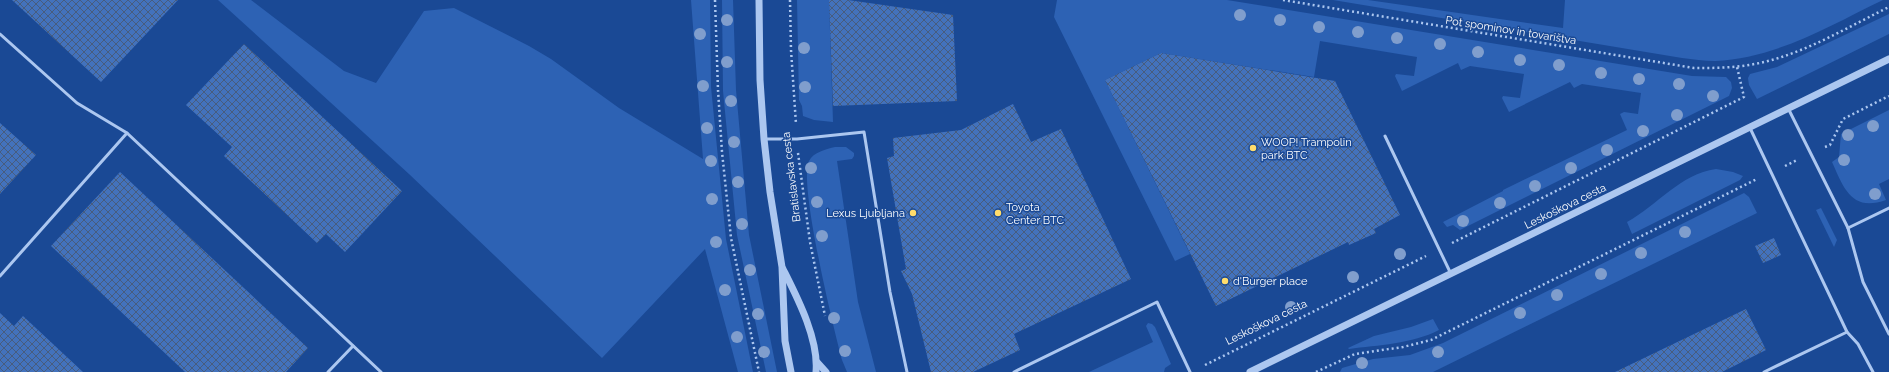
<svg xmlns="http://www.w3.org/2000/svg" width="1889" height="372" font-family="Raleway,sans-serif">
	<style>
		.green { fill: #2d62b4 }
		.building { fill: url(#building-cross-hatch) }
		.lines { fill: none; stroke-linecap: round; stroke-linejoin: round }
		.path { stroke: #acc7f0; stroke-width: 2.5; stroke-dasharray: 2 3; stroke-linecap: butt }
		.service { stroke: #acc7f0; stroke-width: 3 }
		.tertiary { stroke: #acc7f0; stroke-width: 7 }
		.tree { fill: #809ecd }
		.poi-dot { fill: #ffdc6b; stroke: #1a4995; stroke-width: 1.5 }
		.labels { text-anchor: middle; stroke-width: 3; stroke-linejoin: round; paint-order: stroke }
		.street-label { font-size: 11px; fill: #fff; stroke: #1a4995 }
		.poi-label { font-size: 11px; fill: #fff; stroke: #1a4995; text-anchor: start }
	</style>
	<defs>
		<pattern id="building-cross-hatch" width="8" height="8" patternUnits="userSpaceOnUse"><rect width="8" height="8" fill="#4372bc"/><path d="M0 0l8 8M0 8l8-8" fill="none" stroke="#485d7e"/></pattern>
	</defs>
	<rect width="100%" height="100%" fill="#1a4995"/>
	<!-- green -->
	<g class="green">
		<path d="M 218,0 L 251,0 L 344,71 L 376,83 L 424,11 L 454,8 L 529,46 L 551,59 L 619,108 L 703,159 L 691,0 L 710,0 L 711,87 L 726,239 L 753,372 L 738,372 L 705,249 L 602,358 L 409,174 Z"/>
		<path d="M 722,0 L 733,0 L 736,90 L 749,235 L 777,372 L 766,372 L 737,235 L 723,91 Z"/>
		<path d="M 797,0 L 829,0 L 833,122 L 814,120 L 803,116 L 802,106 L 799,100 Z"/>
		<path d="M 1057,0 L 1227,0 L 1692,76 L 1726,77 L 1731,82 L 1732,88 L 1729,96 L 1460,230 L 1453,225 L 1447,227 L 1443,222 L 1503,191 L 1503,190 L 1627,130 L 1620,114 L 1624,112 L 1638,114 L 1641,93 L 1582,84 L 1574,88 L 1570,82 L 1509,112 L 1502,98 L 1503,96 L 1520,98 L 1524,74 L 1470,66 L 1461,70 L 1458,63 L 1402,91 L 1395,76 L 1396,74 L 1414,76 L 1417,57 L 1320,41 L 1314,77 L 1161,53 L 1105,80 L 1190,254 L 1175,261 L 1054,17 Z"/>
		<path d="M 1333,0 L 1368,0 L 1563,28 L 1565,0 L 1883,0 C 1829,26 1777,58 1715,61 C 1704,61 1693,59 1682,58 Z"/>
		<path d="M 1889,14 L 1889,34 L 1757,99 L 1749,85 L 1748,78 L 1750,74 L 1777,67 Z"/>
		<path d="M 1889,110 L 1889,179 L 1879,184 L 1886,200 C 1852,212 1844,189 1832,162 L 1839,157 L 1841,134 Z"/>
		<path d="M 835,147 L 846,147 L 854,153 L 854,156 L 852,159 L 837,161 L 858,302 L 876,372 L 847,372 L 842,360 C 834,330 798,182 809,161 C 813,152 827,149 835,147 Z"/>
		<path d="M 1716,169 L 1733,172 L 1743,176 L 1740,180 L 1632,234 L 1627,222 C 1658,205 1680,174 1716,169 Z"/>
		<path d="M 1744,193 L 1749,197 L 1757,213 L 1433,372 L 1340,372 L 1342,368 L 1373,359 L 1410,355 L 1443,343 Z"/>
		<path d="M 1821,208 L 1837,240 L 1834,247 L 1816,210 Z"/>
		<path d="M 1433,319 L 1439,330 C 1412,344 1378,345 1349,349 L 1348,348 L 1374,336 L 1411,327 Z"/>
		<path d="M 1148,323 L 1152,324 L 1155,327 L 1171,364 L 1165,368 L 1164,372 L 1089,372 L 1153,342 L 1146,326 Z"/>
	</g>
	<!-- building -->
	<g class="building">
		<path d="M 12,0 L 178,0 L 101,82 Z"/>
		<path d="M 829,0 L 848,0 L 953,15 L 957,101 L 833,106 Z"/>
		<path d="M 244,44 L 402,191 L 345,252 L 326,234 L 317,243 L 224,156 L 232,147 L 186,105 Z"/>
		<path d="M 1161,53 L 1335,81 L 1400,215 L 1374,229 L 1376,233 L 1349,245 L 1348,242 L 1216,306 L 1105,80 Z"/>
		<path d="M 1013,104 L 1031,142 L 1061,129 L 1131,279 L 1014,334 L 1020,350 L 973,372 L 931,372 L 912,294 L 901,271 L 906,269 L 887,158 L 894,156 L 893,138 L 961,130 Z"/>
		<path d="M 0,123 L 36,155 L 0,194 Z"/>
		<path d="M 120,172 L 308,348 L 286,372 L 185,372 L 51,246 Z"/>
		<path d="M 1774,238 L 1781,255 L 1763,263 L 1755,246 Z"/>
		<path d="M 1746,309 L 1766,350 L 1722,372 L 1615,372 Z"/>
		<path d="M 0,313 L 14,326 L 23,316 L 83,372 L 0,372 Z"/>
	</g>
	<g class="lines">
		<!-- path -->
		<g class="path">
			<path d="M 715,0 L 718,90 L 722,152 L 731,238 L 759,372"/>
			<path d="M 790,0 L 791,50 L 796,124"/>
			<path d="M 1283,0 L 1694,68 C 1712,68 1731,68 1749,65 C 1799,57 1844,29 1889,7"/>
			<path d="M 1825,147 L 1830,145 L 1843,119 L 1889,96"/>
			<path d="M 798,153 L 810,242 L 825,316"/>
			<path d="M 1785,166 L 1797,160"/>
			<path d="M 1452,243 L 1744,97 L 1737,67"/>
			<path d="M 1205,365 L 1426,256"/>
			<path d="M 1316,372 L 1355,354 L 1403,347 L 1431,340 L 1757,179"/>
		</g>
		<!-- service -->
		<g class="service">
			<path d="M 0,34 L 77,103 L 127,133 L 381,372"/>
			<path d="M 1788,108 L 1848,228 L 1863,282 L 1889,334"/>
			<path d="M 1750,128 L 1847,332 L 1858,344 L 1873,372"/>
			<path d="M 1385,136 L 1451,274"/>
			<path d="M 764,139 L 797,139 L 864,132 L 890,292 L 907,372"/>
			<path d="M 1848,228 L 1889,208"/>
			<path d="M 0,276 L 127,133"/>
			<path d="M 328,372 L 353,346"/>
			<path d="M 1014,372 L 1157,302 L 1190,372"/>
			<path d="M 1764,372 L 1847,332"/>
		</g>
		<!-- tertiary -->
		<g class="tertiary">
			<path d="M 759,0 L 760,80 L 764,139 L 770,192 L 782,267 L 785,341 L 791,372"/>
			<path d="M 783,269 C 797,297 819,339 816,372"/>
			<path d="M 817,362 L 826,372"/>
			<path d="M 1250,372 L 1889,59"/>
		</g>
	</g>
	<!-- trees -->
	<g class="tree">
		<circle cx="1240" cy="15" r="6"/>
		<circle cx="727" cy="20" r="6"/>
		<circle cx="1280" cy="20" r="6"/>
		<circle cx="1319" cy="27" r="6"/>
		<circle cx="1358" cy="32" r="6"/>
		<circle cx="700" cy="34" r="6"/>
		<circle cx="1397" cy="38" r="6"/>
		<circle cx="1440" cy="44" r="6"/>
		<circle cx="804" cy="48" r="6"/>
		<circle cx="1478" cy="52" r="6"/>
		<circle cx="1520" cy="60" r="6"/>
		<circle cx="727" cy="62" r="6"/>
		<circle cx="1559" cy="65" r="6"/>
		<circle cx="1601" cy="73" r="6"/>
		<circle cx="1639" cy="79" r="6"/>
		<circle cx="1679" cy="84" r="6"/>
		<circle cx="703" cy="86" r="6"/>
		<circle cx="805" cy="87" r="6"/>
		<circle cx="1713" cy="96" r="6"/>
		<circle cx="731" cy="101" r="6"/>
		<circle cx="1677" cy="115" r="6"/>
		<circle cx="1873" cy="126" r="6"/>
		<circle cx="707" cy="128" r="6"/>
		<circle cx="1643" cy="131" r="6"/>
		<circle cx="1848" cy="135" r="6"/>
		<circle cx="734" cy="142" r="6"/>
		<circle cx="1607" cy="150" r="6"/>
		<circle cx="1844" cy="160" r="6"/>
		<circle cx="711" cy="161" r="6"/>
		<circle cx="811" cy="168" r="6"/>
		<circle cx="1571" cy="168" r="6"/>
		<circle cx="738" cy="182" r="6"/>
		<circle cx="1535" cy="186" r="6"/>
		<circle cx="1875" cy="194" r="6"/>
		<circle cx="712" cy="199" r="6"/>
		<circle cx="817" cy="202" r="6"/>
		<circle cx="1500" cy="203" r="6"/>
		<circle cx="1463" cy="221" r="6"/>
		<circle cx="742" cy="224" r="6"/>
		<circle cx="1685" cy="232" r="6"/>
		<circle cx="822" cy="236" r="6"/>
		<circle cx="716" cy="242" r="6"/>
		<circle cx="1641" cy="253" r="6"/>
		<circle cx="1400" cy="254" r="6"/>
		<circle cx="750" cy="270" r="6"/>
		<circle cx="1601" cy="274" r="6"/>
		<circle cx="1353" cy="277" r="6"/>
		<circle cx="725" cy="290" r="6"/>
		<circle cx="1557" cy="295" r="6"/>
		<circle cx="1291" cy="307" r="6"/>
		<circle cx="1520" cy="313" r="6"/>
		<circle cx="758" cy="314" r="6"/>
		<circle cx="834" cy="318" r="6"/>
		<circle cx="737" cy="337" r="6"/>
		<circle cx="845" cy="351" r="6"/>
		<circle cx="764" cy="352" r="6"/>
		<circle cx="1438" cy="352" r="6"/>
		<circle cx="1362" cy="363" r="6"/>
	</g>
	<!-- markers -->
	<g class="poi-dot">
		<circle cx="1253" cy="148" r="4"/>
		<circle cx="913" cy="213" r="4"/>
		<circle cx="998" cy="213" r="4"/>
		<circle cx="1225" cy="281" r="4"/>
	</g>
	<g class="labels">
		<!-- street labels -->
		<g class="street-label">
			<text transform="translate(1511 30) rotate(9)" y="4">Pot spominov in tovarištva</text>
			<text transform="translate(791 177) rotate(-97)" y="4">Bratislavska cesta</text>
			<text transform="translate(1565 206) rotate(-26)" y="4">Leskoškova cesta</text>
			<text transform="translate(1266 322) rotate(-26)" y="4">Leskoškova cesta</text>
		</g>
		<!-- poi labels -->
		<g class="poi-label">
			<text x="1261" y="146">WOOP! Trampolin<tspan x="1261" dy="13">park BTC</tspan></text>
			<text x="1006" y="211">Toyota<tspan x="1006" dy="13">Center BTC</tspan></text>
			<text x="905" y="217" text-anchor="end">Lexus Ljubljana</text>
			<text x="1233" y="285">d'Burger place</text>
		</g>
	</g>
</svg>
